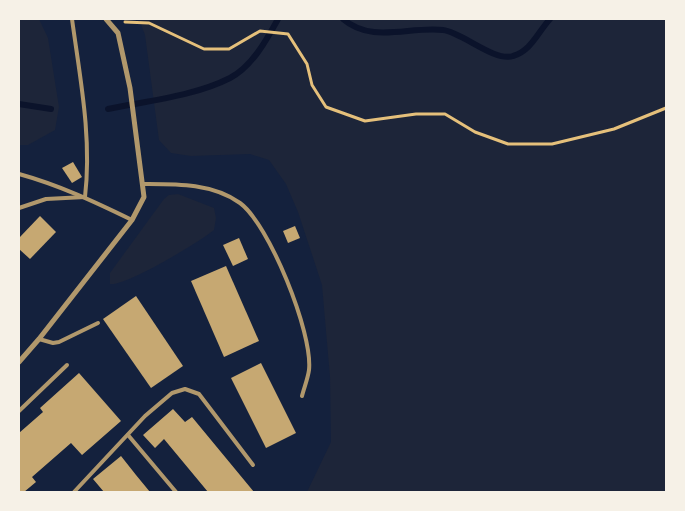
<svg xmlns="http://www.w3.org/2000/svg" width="685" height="511" font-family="'Roboto Condensed',sans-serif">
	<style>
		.green { fill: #1d2539 }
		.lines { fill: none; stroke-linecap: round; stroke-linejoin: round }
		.stream { stroke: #0b132b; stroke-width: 6 }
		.building { fill: #c6a872 }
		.path { stroke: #e5c07b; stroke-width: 3 }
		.service { stroke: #b1986c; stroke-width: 4 }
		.minor { stroke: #b1986c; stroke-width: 5 }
	</style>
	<rect width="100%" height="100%" fill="#14213d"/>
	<!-- green -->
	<g class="green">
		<path d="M 19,19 L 39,19 L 48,38 L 59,107 L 55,130 L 28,145 L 19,145 Z"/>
		<path d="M 139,19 L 666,19 L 666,492 L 307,492 L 331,442 L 330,377 L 322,285 L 298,212 L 286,184 L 269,160 L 250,154 L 191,156 L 171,153 L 159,140 L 145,35 Z"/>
		<path d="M 178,194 L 214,208 L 216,218 L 214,230 C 199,242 127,286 110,284 L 110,273 L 164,199 L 169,195 Z"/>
	</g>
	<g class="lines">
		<!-- stream -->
		<g class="stream">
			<path d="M 343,19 C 372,44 409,26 443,30 C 462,32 494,62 513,56 C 531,51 538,32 550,19"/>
			<path d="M 19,104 L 51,109"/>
			<path d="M 108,109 C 147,101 195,96 230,78 C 252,67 267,39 278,19"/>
		</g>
	</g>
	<!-- building -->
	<g class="building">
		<path d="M 73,162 L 82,177 L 72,183 L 62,168 Z"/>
		<path d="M 40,216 L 56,232 L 30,259 L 19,249 L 19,238 Z"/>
		<path d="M 295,226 L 300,238 L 288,243 L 283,231 Z"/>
		<path d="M 239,238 L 248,259 L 233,266 L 223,245 Z"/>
		<path d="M 226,266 L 259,341 L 224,357 L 191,281 Z"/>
		<path d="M 136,296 L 183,366 L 151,388 L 103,319 Z"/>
		<path d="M 261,363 L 296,433 L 266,448 L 231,378 Z"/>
		<path d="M 79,373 L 121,421 L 82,455 L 71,443 L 32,477 L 36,482 L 24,492 L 19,492 L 19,433 L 43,412 L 40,408 Z"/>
		<path d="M 173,409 L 185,422 L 192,417 L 254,492 L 208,492 L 164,439 L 155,448 L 143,435 Z"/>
		<path d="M 121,456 L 136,475 L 150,492 L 104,492 L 93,479 Z"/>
	</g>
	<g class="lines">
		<!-- path -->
		<path class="path" d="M 125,22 L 149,23 L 204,49 L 229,49 L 260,31 L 288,34 L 307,64 L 312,85 L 326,107 L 365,121 L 416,114 L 445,114 L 475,132 L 508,144 L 552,144 L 614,129 L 666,108"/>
		<!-- service -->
		<g class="service">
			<path d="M 19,174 C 59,185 95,202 132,220"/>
			<path d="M 143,184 C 175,184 212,183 240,203 C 269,224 313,333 309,370 C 308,378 304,388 302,396"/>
			<path d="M 19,208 L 46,199 L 85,197 C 92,137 80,78 72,19"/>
			<path d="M 39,339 L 53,343 L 59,342 L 98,323"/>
			<path d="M 19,411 L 67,365"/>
			<path d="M 128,435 L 176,492"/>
			<path d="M 74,492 L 145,416 L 172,393 L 185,389 L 199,394 L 253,465"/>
		</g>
		<!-- minor -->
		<path class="minor" d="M 19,362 L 39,339 L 132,220 L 144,197 L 130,88 L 118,33 L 106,19"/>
	</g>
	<!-- border -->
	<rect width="685" height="511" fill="none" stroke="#f6f1e7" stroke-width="40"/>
</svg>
